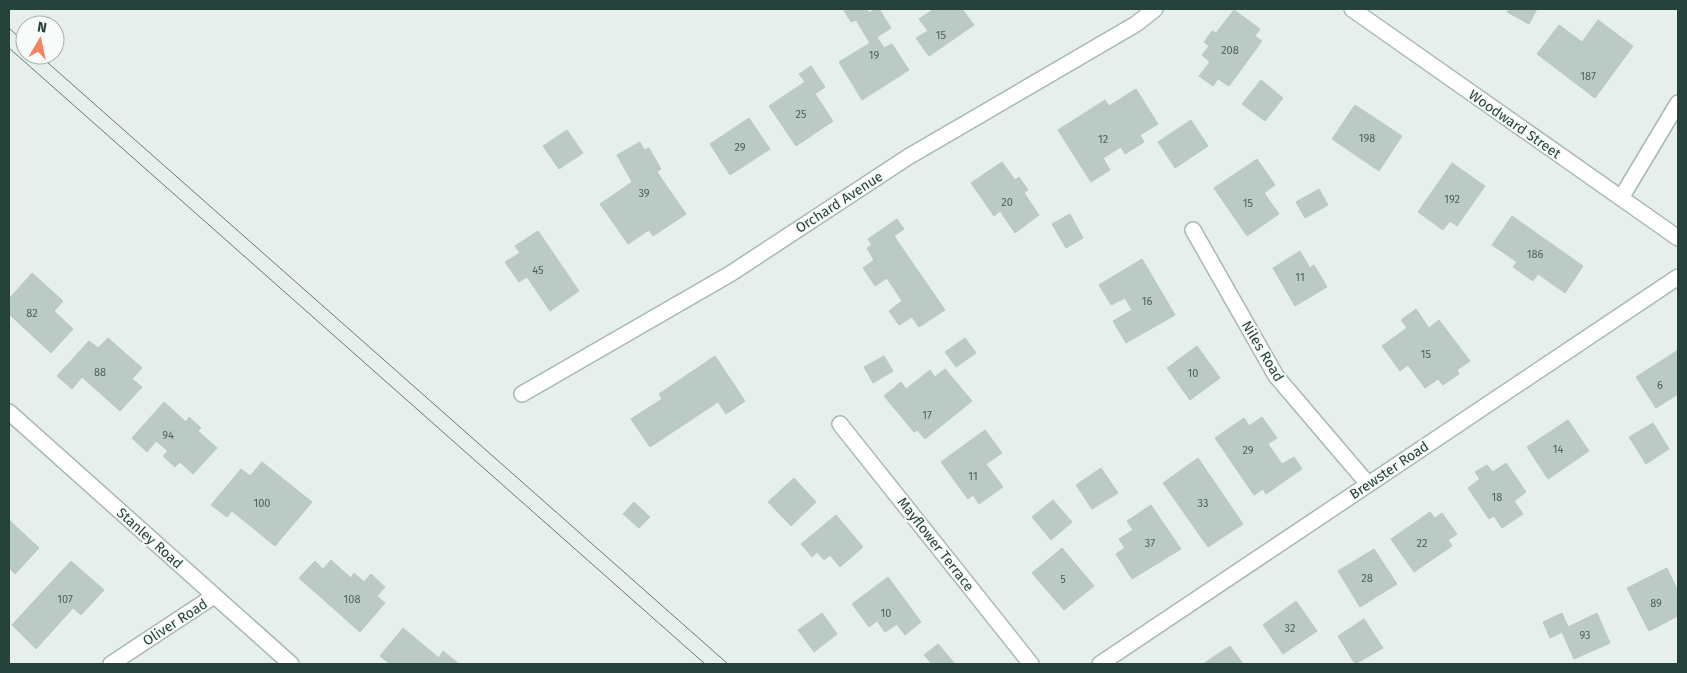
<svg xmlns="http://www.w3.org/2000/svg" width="1687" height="673" font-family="'Fira Sans',sans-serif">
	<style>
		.building { fill: #bbcac4; stroke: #b8c9c2 }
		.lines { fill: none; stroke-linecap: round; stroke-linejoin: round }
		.minor-casing { stroke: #a8b8b2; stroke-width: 18 }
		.tertiary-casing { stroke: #a8b8b2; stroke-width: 18 }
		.minor { stroke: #fff; stroke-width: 15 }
		.tertiary { stroke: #fff; stroke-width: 15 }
		.tram { stroke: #5f7d75; stroke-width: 1 }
		.labels { text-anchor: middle; stroke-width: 4; stroke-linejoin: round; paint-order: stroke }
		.number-label { font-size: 11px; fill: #4a645c }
		.street-label { font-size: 14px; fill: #24423a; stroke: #f7fbf9 }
	</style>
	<rect width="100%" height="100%" fill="#e6efeb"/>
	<!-- building -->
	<g class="building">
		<path d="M 843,9 L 867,9 L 869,13 L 875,9 L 879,9 L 891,28 L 877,37 L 884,48 L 892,44 L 909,70 L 862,100 L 839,62 L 870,43 L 856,20 L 851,22 Z"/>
		<path d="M 934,9 L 962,9 L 974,25 L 929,56 L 916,38 L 928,31 L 919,19 Z"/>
		<path d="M 1509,9 L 1537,9 L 1529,24 L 1507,12 Z"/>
		<path d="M 1234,10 L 1260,29 L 1255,36 L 1262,41 L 1229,86 L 1218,79 L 1213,86 L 1199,76 L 1210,62 L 1202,55 L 1209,46 L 1204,42 L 1212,31 L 1216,33 Z"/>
		<path d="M 1598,20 L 1633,46 L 1595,98 L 1537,54 L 1559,25 L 1582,42 Z"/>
		<path d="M 811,66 L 825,87 L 815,94 L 833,121 L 796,146 L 769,106 L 805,82 L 799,74 Z"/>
		<path d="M 1261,80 L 1283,98 L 1265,121 L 1242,104 Z"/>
		<path d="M 1136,89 L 1158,124 L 1140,135 L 1144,142 L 1125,154 L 1121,147 L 1103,158 L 1110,170 L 1091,182 L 1058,130 L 1105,100 L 1109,106 Z"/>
		<path d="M 1355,105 L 1402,136 L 1379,171 L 1332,139 Z"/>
		<path d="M 749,118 L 770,149 L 730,175 L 710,144 Z"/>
		<path d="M 1191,120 L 1208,146 L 1175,168 L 1158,142 Z"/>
		<path d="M 567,130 L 583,153 L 559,169 L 543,146 Z"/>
		<path d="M 640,142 L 644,150 L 649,148 L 661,169 L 657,172 L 686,214 L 653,236 L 649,230 L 628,244 L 600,204 L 632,182 L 617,155 Z"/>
		<path d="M 1257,159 L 1275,185 L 1264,193 L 1279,214 L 1247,236 L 1214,188 Z"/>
		<path d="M 1002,162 L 1015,180 L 1019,177 L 1028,190 L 1024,193 L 1039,215 L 1015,233 L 1000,211 L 994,216 L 971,183 Z"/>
		<path d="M 1452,163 L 1485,186 L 1457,226 L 1450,221 L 1443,230 L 1418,212 Z"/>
		<path d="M 1319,189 L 1328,205 L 1305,218 L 1296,202 Z"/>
		<path d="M 1070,214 L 1083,238 L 1066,248 L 1052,224 Z"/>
		<path d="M 1512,216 L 1583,266 L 1565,293 L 1538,274 L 1533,281 L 1513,267 L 1517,262 L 1492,245 Z"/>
		<path d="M 897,219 L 904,229 L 894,236 L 945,310 L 919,327 L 912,317 L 899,325 L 889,311 L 902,301 L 887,278 L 875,286 L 863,268 L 874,260 L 867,248 L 872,245 L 868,239 Z"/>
		<path d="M 538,231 L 579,291 L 550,311 L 527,277 L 519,282 L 505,262 L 520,253 L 515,246 Z"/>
		<path d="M 1300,251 L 1310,268 L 1314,265 L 1327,287 L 1295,306 L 1273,268 Z"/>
		<path d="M 1142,259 L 1175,315 L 1126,343 L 1113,321 L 1132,310 L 1125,298 L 1111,305 L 1099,285 Z"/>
		<path d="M 32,273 L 63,301 L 54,311 L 73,329 L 51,353 L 9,314 L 9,299 Z"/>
		<path d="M 1416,309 L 1429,328 L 1439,320 L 1470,361 L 1457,370 L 1459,374 L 1443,385 L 1438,379 L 1425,388 L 1408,365 L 1400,371 L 1382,346 L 1407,328 L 1401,320 Z"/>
		<path d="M 108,338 L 142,368 L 132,379 L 142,387 L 120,411 L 82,377 L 72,389 L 57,376 L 89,341 L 98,348 Z"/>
		<path d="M 965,338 L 976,353 L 956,367 L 945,352 Z"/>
		<path d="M 1197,346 L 1220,378 L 1190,400 L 1167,368 Z"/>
		<path d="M 1678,350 L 1678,394 L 1656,408 L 1636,377 Z"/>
		<path d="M 715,356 L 745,401 L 726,414 L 718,402 L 650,447 L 631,419 L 662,399 L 659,394 Z"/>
		<path d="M 884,356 L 893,371 L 873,383 L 864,367 Z"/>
		<path d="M 945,369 L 972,401 L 925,439 L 917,430 L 914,432 L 884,396 L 901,382 L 906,389 L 930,370 L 935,377 Z"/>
		<path d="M 164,402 L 186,422 L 189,417 L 201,428 L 198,431 L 217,448 L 193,474 L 180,462 L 175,467 L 163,456 L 168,451 L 156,441 L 147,452 L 132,438 Z"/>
		<path d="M 1262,417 L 1277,438 L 1268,444 L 1282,464 L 1294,457 L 1302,469 L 1266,494 L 1263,489 L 1254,495 L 1215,438 L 1244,418 L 1249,426 Z"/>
		<path d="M 1568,420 L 1589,451 L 1548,479 L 1527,447 Z"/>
		<path d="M 1653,423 L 1669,449 L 1646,464 L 1629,437 Z"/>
		<path d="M 985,430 L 1002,453 L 986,464 L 1003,487 L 979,504 L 973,495 L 968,499 L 941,462 Z"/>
		<path d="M 1198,458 L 1243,524 L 1208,547 L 1163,483 Z"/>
		<path d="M 262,462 L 312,502 L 275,546 L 232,511 L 227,517 L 211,505 L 241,469 L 250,476 Z"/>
		<path d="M 1506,463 L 1526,492 L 1514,501 L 1523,514 L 1502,528 L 1494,516 L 1489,519 L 1468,488 L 1480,479 L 1475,472 L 1487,465 L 1493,472 Z"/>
		<path d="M 1101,468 L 1118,493 L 1092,509 L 1076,485 Z"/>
		<path d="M 794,478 L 816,502 L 791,526 L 768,502 Z"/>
		<path d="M 1053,500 L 1072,522 L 1051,540 L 1032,517 Z"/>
		<path d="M 634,502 L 650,517 L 639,528 L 623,514 Z"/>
		<path d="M 1151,505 L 1181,549 L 1132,579 L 1116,554 L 1125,548 L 1119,539 L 1133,530 L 1127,521 Z"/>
		<path d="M 1430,512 L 1435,518 L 1442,513 L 1457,534 L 1448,540 L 1452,546 L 1414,572 L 1391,539 Z"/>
		<path d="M 836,515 L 863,547 L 840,567 L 830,555 L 824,560 L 817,552 L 812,557 L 801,544 Z"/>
		<path d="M 9,520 L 39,548 L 15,574 L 9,568 Z"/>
		<path d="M 1062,548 L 1094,586 L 1064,610 L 1032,573 Z"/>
		<path d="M 1374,549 L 1397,584 L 1360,607 L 1338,571 Z"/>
		<path d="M 331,560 L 351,578 L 354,573 L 364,582 L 371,574 L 385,587 L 377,596 L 385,603 L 360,632 L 299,578 L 315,561 L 323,569 Z"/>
		<path d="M 71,561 L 104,590 L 81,615 L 73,608 L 36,649 L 12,625 Z"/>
		<path d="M 1667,568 L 1678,591 L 1678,616 L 1649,631 L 1627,588 Z"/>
		<path d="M 888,577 L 921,622 L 905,635 L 897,624 L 885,632 L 877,621 L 869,627 L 852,604 Z"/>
		<path d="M 1296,601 L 1317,631 L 1283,654 L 1263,625 Z"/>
		<path d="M 822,613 L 837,634 L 814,652 L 798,630 Z"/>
		<path d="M 1562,613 L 1568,627 L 1597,613 L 1610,643 L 1574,659 L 1562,632 L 1550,638 L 1543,622 Z"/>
		<path d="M 1364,619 L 1383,648 L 1355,664 L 1338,636 Z"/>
		<path d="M 403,628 L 439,658 L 443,651 L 459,664 L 390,664 L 380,656 Z"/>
		<path d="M 938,644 L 955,664 L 932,664 L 924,655 Z"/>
		<path d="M 1230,646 L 1243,664 L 1203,664 Z"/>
	</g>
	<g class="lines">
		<defs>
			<g id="minor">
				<path d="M 1621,198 L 1678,103"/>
				<path d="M 1193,230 L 1276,376 L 1368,484"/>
				<path d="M 522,394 L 730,274 L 908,157 L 1136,24 L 1155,9"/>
				<path d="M 9,412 L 291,664"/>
				<path d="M 840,424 L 1031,664"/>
				<path d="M 111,664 L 214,596"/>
				<path d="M 1100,664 L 1678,277"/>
			</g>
			<path id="tertiary" d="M 1352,9 L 1678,238"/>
		</defs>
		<!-- minor casing -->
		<use href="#minor" class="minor-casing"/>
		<!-- tertiary casing -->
		<use href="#tertiary" class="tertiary-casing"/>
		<!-- minor -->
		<use href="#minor" class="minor"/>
		<!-- tertiary -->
		<use href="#tertiary" class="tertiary"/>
		<!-- tram -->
		<g class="tram">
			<path d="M 9,28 L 25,43"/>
			<path d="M 9,48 L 705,664"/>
			<path d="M 39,55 L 728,664"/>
		</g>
	</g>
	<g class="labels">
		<!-- number labels -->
		<g class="number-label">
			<text x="941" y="39">15</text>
			<text x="1230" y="54">208</text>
			<text x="874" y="59">19</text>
			<text x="1588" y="80">187</text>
			<text x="801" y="118">25</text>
			<text x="1367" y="142">198</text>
			<text x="1103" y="143">12</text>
			<text x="740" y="151">29</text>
			<text x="644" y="197">39</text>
			<text x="1452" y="203">192</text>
			<text x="1007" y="206">20</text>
			<text x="1248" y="207">15</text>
			<text x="1535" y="258">186</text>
			<text x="538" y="274">45</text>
			<text x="1300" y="281">11</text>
			<text x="1147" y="305">16</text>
			<text x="32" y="317">82</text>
			<text x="1426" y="358">15</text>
			<text x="100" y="376">88</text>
			<text x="1193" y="377">10</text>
			<text x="1660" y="389">6</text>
			<text x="927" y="419">17</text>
			<text x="168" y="439">94</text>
			<text x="1558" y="453">14</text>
			<text x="1248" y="454">29</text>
			<text x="973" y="480">11</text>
			<text x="1497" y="501">18</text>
			<text x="262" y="507">100</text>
			<text x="1203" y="507">33</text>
			<text x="1150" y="547">37</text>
			<text x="1422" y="547">22</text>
			<text x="1367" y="582">28</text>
			<text x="1063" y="583">5</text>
			<text x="65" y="603">107</text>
			<text x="352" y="603">108</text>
			<text x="1656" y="607">89</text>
			<text x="886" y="617">10</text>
			<text x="1290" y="632">32</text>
			<text x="1585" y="639">93</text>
		</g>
		<!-- street labels -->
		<g class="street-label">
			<text transform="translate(1515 124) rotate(35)" y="5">Woodward Street</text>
			<text transform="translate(839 202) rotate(-33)" y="5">Orchard Avenue</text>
			<text transform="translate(1263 351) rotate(59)" y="5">Niles Road</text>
			<text transform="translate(1389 470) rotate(-34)" y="5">Brewster Road</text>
			<text transform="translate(150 538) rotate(42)" y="5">Stanley Road</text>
			<text transform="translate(936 544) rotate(52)" y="5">Mayflower Terrace</text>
			<text transform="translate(175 622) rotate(-33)" y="5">Oliver Road</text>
		</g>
	</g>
	<!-- border -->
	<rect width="1687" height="673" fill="none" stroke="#24423a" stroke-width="20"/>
	<!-- north arrow -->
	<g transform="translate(40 40) rotate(9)"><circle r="24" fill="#f7fbf9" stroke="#a3b1ad"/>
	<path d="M0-4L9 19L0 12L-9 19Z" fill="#f4845f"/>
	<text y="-8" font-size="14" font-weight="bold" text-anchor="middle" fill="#24423a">N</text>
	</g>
</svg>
